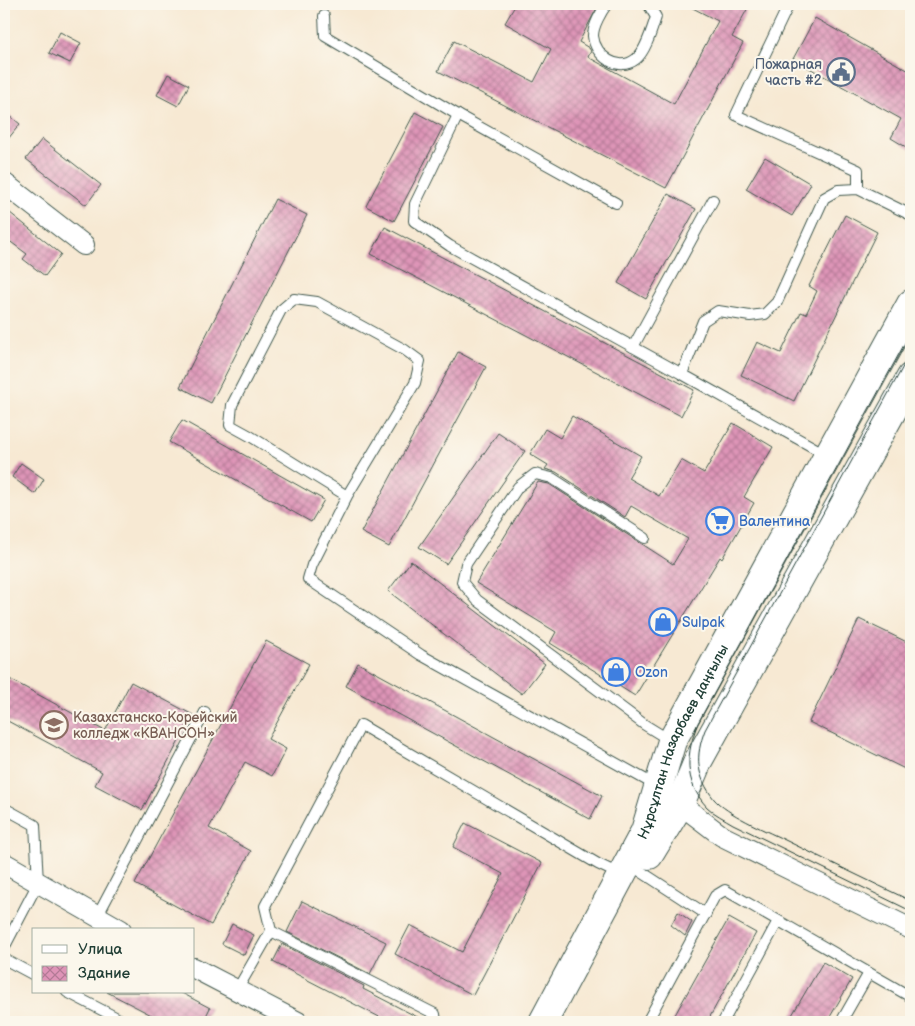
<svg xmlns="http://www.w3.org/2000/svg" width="915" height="1026" font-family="'Balsamiq Sans',sans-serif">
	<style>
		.building { fill: url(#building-cross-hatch) }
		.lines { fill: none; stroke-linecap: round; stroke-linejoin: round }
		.service-casing { stroke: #3f574c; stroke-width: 12 }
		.minor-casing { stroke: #3f574c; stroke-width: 22 }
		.primary-casing { stroke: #3f574c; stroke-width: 30 }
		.service { stroke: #fff; stroke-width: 10 }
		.minor { stroke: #fff; stroke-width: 20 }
		.primary { stroke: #fff; stroke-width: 28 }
		.tram { stroke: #1f3d34; stroke-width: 1 }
		.labels { text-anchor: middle; stroke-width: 4; stroke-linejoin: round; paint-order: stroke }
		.service-label { font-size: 14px; fill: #4e5e75; stroke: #fbf7ec; text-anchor: end }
		.shop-label { font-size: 14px; fill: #366cbe; stroke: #fbf7ec; text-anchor: start }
		.education-label { font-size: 14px; fill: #785e54; stroke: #fbf7ec; text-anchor: start }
		.street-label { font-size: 14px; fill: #1f3d34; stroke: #fbf7ec }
	</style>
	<defs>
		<pattern id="building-cross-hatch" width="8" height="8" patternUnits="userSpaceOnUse" patternTransform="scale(1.25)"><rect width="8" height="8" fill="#de94b7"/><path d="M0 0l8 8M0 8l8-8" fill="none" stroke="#b37a96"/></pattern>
	</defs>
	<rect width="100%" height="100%" fill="#fbf7ec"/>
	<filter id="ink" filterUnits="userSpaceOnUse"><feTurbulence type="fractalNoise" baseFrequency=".02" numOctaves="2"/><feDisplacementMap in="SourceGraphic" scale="10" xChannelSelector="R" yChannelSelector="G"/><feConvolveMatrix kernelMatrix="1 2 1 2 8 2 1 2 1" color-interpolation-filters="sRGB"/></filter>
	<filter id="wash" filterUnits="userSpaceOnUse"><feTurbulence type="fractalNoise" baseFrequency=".0096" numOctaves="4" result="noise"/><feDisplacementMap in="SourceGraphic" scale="20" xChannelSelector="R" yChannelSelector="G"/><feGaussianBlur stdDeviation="1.12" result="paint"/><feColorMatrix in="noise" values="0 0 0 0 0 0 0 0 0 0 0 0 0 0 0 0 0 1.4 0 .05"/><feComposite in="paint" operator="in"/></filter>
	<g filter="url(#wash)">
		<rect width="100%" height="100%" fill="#f7e9d3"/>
		<g id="blocks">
			<!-- building -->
			<g class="building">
				<path d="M 516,4 L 599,4 L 579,42 L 589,48 L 591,51 L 588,57 L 674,104 L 718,21 L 685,4 L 750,4 L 732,37 L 743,43 L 666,188 L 438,71 L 454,41 L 534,82 L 551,49 L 505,23 Z"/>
				<path d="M 815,18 L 911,72 L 911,150 L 891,138 L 901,119 L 793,59 Z"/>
				<path d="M 60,32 L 81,43 L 70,63 L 49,53 Z"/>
				<path d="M 168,74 L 189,85 L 178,106 L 157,95 Z"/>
				<path d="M 4,111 L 20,124 L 4,144 Z"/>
				<path d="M 415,112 L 443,127 L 394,221 L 366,206 Z"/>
				<path d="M 42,139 L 101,185 L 86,205 L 26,159 Z"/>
				<path d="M 765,157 L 811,184 L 792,216 L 746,189 Z"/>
				<path d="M 668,194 L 696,209 L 646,299 L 618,283 Z"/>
				<path d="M 275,199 L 307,215 L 211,403 L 180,387 Z"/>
				<path d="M 4,208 L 61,254 L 45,276 L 23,259 L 27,254 L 4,237 Z"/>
				<path d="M 845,215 L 877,232 L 794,401 L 741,375 L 757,342 L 781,353 L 801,312 L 806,314 L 817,291 L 809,286 Z"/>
				<path d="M 385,227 L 694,390 L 681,416 L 371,254 Z"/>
				<path d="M 458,352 L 486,367 L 389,547 L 361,532 Z"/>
				<path d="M 572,416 L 641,456 L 628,478 L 659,496 L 681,460 L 704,473 L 733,423 L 773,447 L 744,497 L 754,503 L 722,559 L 720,557 L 635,696 L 550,643 L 556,632 L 476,583 L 538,482 L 549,484 L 673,564 L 688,539 L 631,506 L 625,517 L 556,472 L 545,469 L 548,465 L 530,454 L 545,429 L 560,438 Z"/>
				<path d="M 182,420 L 324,500 L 311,522 L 169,442 Z"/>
				<path d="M 498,433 L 525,451 L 446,564 L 419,547 Z"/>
				<path d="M 21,463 L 44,479 L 35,494 L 12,477 Z"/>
				<path d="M 411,561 L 545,664 L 522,694 L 388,591 Z"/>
				<path d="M 859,619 L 911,644 L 911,772 L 809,722 Z"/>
				<path d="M 266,641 L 309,664 L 268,739 L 286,749 L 272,776 L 245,762 L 209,828 L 251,851 L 211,925 L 135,884 Z"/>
				<path d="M 358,663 L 602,796 L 590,819 L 346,686 Z"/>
				<path d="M 4,676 L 105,731 L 131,682 L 193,715 L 142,810 L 95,785 L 102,772 L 4,719 Z"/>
				<path d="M 465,823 L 542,863 L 473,995 L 395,954 L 410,925 L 462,952 L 503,874 L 453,847 Z"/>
				<path d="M 302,901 L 386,942 L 370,974 L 287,932 Z"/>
				<path d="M 678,912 L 692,922 L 685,936 L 671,925 Z"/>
				<path d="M 729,918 L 756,933 L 707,1022 L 671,1022 Z"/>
				<path d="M 232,924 L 254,935 L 244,955 L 222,944 Z"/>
				<path d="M 282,944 L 364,986 L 363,989 L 427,1022 L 389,1022 L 273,962 Z"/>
				<path d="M 823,962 L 852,979 L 827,1022 L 788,1022 Z"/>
				<path d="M 107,992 L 180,992 L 210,1008 L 203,1022 L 165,1022 Z"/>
			</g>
		</g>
	</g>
	<g filter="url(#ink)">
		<use href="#blocks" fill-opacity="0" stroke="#3f574c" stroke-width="1"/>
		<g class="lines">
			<defs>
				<g id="service">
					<path d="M 607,4 C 601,12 593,26 593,36 C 595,56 618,73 636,59 C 646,51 652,29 656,17 L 648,4"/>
					<path d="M 789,4 L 736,115 L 858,170 L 858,189"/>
					<path d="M 324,16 L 325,36 L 458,115 L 616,203"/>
					<path d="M 458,115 L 415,204 L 414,221 L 450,246 L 682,374 L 703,321 L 718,311 L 750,316 L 765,314 L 777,302 L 824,198 L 838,190 L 858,189 L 911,215"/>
					<path d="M 633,347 L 713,200"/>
					<path d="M 682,374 L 827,455"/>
					<path d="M 347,496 L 250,436 L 230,425 L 232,405 L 281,310 L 294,299 L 317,302 L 405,350 L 420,361 L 415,383 L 347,496 L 312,565 L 308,579 L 421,655 L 657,786"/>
					<path d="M 645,538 L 552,478 L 535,474 L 518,487 L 466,564 L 462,582 L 477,600 L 645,725 L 671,741"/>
					<path d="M 4,808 L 35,825 L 38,883 L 4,948"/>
					<path d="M 640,871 L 706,914"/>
					<path d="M 97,917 L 205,712"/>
					<path d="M 4,959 L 34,975"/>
					<path d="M 237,990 L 271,931"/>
					<path d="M 67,992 L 125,1022"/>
					<path d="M 436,1022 L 435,1014 L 271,931 L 265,906 L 361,725 L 598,864 L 621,875"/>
					<path d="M 647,1022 L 715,896 L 725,890 L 911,997"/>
					<path d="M 723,1022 L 778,921"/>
					<path d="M 841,1022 L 869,973"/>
				</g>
				<g id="minor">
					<path d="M 4,183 L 84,245"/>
					<path d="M 671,797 L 722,836 L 911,929"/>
					<path d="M 4,863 L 121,930"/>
					<path d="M 194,968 L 298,1022"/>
				</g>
				<g id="primary">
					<path d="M 649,855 L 680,804 L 698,761 L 911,377"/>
					<path id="s1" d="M 543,1022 L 645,831 L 672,741 L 911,304"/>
				</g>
			</defs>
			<!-- service casing -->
			<use href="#service" class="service-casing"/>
			<!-- minor casing -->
			<use href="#minor" class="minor-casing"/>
			<!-- primary casing -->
			<use href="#primary" class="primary-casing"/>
			<!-- service -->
			<use href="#service" class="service"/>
			<!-- minor -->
			<use href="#minor" class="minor"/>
			<!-- primary -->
			<use href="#primary" class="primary"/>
			<!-- tram -->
			<g class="tram">
				<path d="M 911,332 L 698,723 C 686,753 683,781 707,807 C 714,814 725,819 733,824 L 911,911"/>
				<path d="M 911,352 L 705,730 C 695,756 696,776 714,799 C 727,814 764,830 783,839 C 826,860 869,881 911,901"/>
			</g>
		</g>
	</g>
	<!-- icons -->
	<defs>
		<symbol id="civic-ring" viewBox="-11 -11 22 22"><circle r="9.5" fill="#fbf7ec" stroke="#5c6f8a" stroke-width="1.5"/><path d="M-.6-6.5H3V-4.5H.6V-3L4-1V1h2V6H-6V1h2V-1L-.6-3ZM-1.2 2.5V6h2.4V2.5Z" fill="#5c6f8a"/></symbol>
		<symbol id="supermarket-ring" viewBox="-11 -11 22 22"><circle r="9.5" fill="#fbf7ec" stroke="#3f7fe0" stroke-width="1.5"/><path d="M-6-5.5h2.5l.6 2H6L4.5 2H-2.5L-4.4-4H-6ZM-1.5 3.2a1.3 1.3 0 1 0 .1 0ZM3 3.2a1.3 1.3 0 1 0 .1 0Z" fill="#3f7fe0"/></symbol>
		<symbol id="shop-ring" viewBox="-11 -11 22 22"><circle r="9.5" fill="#fbf7ec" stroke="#3f7fe0" stroke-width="1.5"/><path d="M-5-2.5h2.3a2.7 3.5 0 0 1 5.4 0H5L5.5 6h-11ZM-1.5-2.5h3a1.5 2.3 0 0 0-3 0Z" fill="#3f7fe0"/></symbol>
		<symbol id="university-ring" viewBox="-11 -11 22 22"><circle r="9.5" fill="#fbf7ec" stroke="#8d6e63" stroke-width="1.5"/><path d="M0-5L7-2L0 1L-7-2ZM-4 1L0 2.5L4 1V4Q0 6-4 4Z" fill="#8d6e63"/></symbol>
	</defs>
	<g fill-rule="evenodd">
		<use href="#civic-ring" x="825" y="56" width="32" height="32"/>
		<use href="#supermarket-ring" x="704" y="505" width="32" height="32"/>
		<use href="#shop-ring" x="647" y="606" width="32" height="32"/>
		<use href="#shop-ring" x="600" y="656" width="32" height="32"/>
		<use href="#university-ring" x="38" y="709" width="32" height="32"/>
	</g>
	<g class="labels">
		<!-- service labels -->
		<g class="service-label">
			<text x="822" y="69">Пожарная<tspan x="822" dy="16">часть #2</tspan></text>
		</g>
		<!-- shop labels -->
		<g class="shop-label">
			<text x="739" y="526">Валентина</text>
			<text x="682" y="627">Sulpak</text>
			<text x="635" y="677">Ozon</text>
		</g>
		<!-- education labels -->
		<g class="education-label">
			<text x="73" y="722">Казахстанско-Корейский<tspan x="73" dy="16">колледж «КВАНСОН»</tspan></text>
		</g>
		<!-- street labels -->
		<g class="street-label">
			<text dy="5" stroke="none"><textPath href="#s1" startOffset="314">Нұрсұлтан Назарбаев даңғылы</textPath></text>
		</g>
	</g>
	<!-- margin -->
	<rect width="915" height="1026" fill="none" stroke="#fbf7ec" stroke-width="20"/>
	<!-- legend -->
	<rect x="32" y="928" width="162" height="65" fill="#fbf7ec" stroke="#a3ada2"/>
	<rect x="42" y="945" width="25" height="8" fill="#ffffff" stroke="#a3ada2"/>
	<text x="78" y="954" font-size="15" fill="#1f3d34">Улица</text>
	<rect x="42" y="966" width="25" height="15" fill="url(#building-cross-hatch)" stroke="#a3ada2"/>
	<text x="78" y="978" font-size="15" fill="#1f3d34">Здание</text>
</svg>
